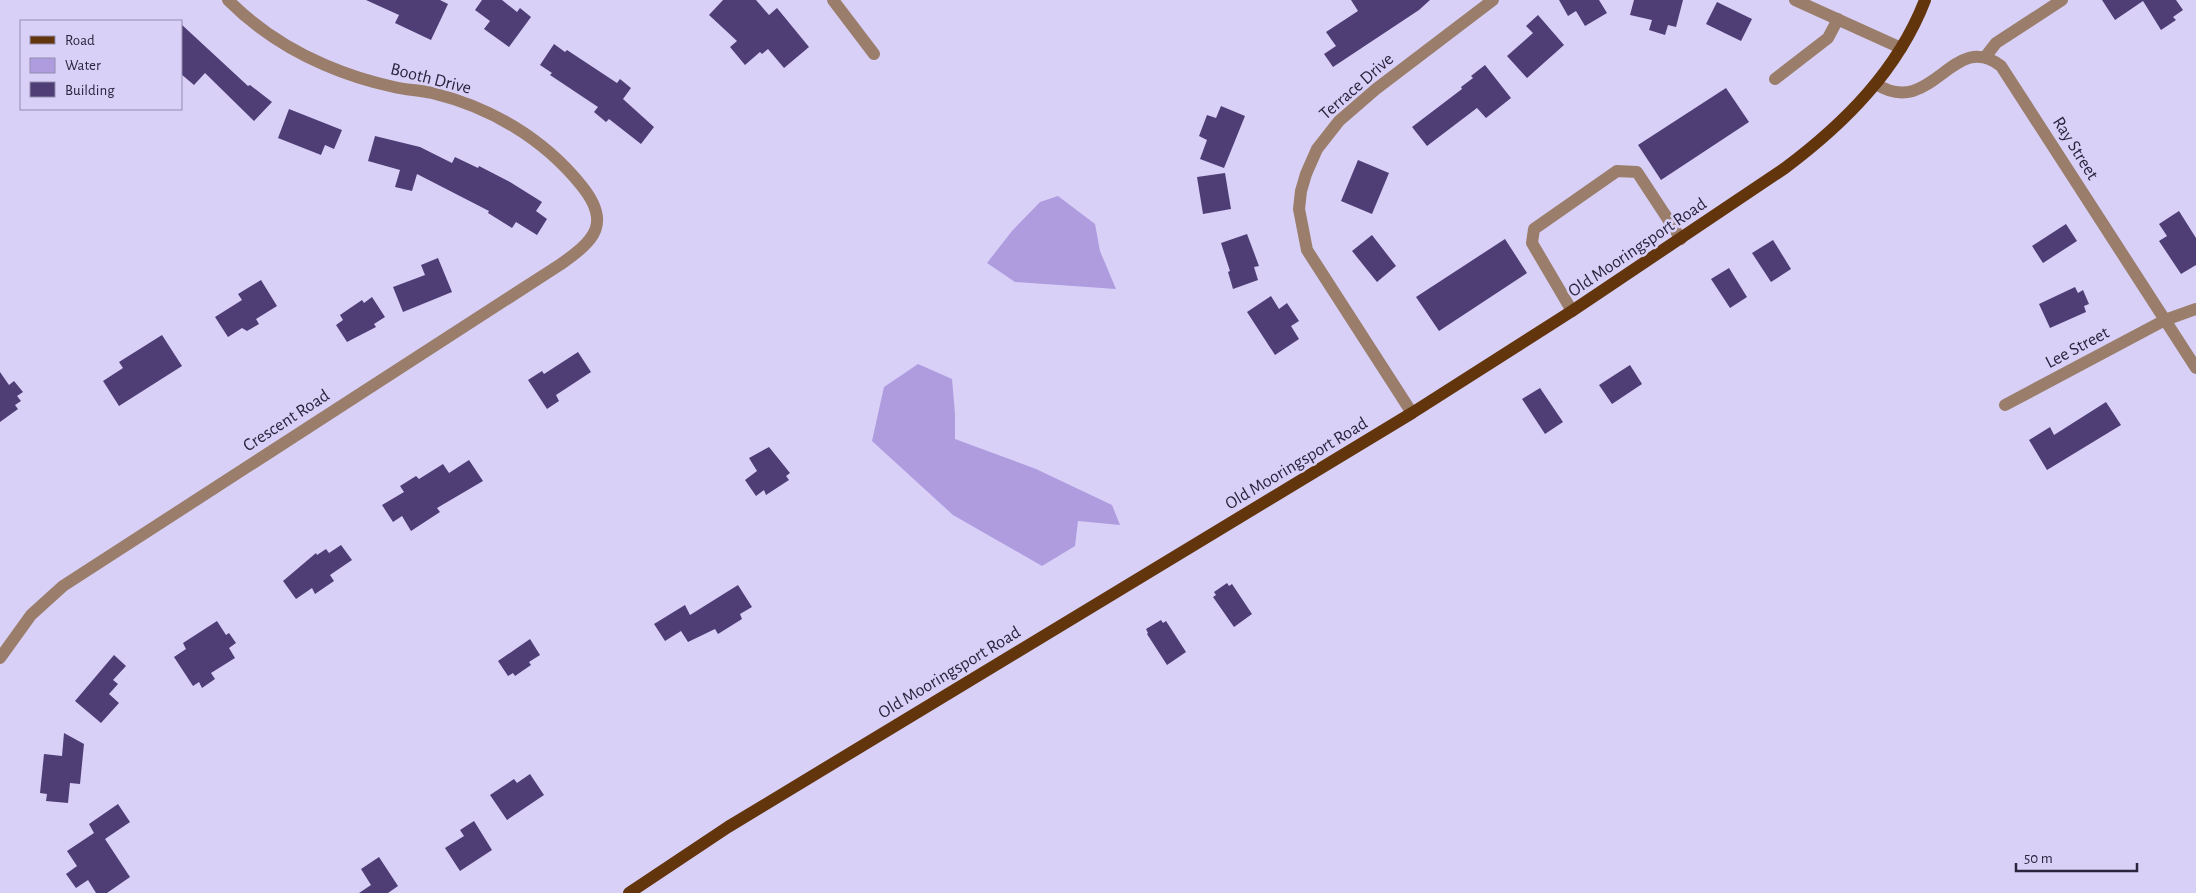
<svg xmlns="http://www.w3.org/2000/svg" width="2196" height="893" font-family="'Alegreya Sans',sans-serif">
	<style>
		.water { fill: #ae9cdf }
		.building { fill: #4f3e76 }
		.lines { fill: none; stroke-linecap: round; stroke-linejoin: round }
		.minor { stroke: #9a7e6b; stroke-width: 12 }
		.major { stroke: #63350d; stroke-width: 12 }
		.labels { text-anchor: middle; stroke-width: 5; stroke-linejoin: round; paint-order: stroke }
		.street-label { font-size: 18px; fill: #2b243d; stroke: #d9d0f8 }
	</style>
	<rect width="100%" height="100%" fill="#d9d0f8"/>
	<!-- water -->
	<g class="water">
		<path d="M 1058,196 L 1095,224 L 1100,251 L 1116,289 L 1015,282 L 987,263 L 1012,231 L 1040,202 Z"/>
		<path d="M 918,364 L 952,379 L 955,414 L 955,439 L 1036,469 L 1112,505 L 1120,525 L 1078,521 L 1075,546 L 1042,566 L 953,515 L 872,441 L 884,387 Z"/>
	</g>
	<!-- building -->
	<g class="building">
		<path d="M 366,0 L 440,0 L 448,4 L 431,40 L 395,23 L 399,15 Z"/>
		<path d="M 482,0 L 502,0 L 517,12 L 520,8 L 531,17 L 509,47 L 484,29 L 490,21 L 475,10 Z"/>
		<path d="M 723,0 L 756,0 L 769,15 L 777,8 L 809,47 L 784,68 L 768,49 L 762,54 L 760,52 L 745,65 L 730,47 L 737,41 L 709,15 Z"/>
		<path d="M 1351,0 L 1430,0 L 1419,10 L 1333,67 L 1324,54 L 1336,46 L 1326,32 L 1358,11 Z"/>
		<path d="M 1559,0 L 1599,0 L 1607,13 L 1585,26 L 1576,11 L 1568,16 Z"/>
		<path d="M 1634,0 L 1683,0 L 1676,27 L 1668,25 L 1665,35 L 1649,30 L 1652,20 L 1630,15 Z"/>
		<path d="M 2102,0 L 2176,0 L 2183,10 L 2173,17 L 2176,20 L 2161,30 L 2143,1 L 2115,20 Z"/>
		<path d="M 1717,2 L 1752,19 L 1741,41 L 1706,24 Z"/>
		<path d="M 1538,15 L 1564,45 L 1527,78 L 1507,56 L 1533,33 L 1526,26 Z"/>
		<path d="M 181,24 L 248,86 L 250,85 L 272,102 L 254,121 L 205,73 L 194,85 L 181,74 Z"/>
		<path d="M 554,44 L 565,52 L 567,50 L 617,83 L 620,79 L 631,88 L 623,99 L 654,127 L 641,144 L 609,119 L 606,122 L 594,112 L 598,107 L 550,75 L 552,73 L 540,65 Z"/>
		<path d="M 1485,65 L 1511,98 L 1486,118 L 1477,108 L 1427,146 L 1412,127 L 1462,89 L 1461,87 L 1473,78 L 1471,76 Z"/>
		<path d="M 1726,88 L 1749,122 L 1661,180 L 1638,145 Z"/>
		<path d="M 1221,106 L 1245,116 L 1224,168 L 1200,159 L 1207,140 L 1199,136 L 1207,115 L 1216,118 Z"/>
		<path d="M 289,109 L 342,130 L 334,149 L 325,145 L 321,155 L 278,138 Z"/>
		<path d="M 375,136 L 420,147 L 452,163 L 455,157 L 478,168 L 479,166 L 510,182 L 542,202 L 536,211 L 547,219 L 537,235 L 516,222 L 512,228 L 488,213 L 489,211 L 417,174 L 412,191 L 395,187 L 400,170 L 368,161 Z"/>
		<path d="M 1358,160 L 1389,173 L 1372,214 L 1341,201 Z"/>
		<path d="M 1225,173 L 1231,209 L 1203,214 L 1197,177 Z"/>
		<path d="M 2179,211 L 2196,238 L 2196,265 L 2181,274 L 2159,241 L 2167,236 L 2159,224 Z"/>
		<path d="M 2066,224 L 2077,241 L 2043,263 L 2032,246 Z"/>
		<path d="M 1247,234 L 1259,266 L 1254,267 L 1258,280 L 1233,289 L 1228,272 L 1230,271 L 1221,243 Z"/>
		<path d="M 1372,235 L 1396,266 L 1377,282 L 1352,251 Z"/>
		<path d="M 1505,239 L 1527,273 L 1439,331 L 1416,297 Z"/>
		<path d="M 1773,240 L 1791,269 L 1771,282 L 1752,253 Z"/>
		<path d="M 438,258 L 452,292 L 403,312 L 393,287 L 425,275 L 421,265 Z"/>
		<path d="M 1729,268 L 1747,297 L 1730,308 L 1711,279 Z"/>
		<path d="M 261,280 L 277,306 L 256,319 L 259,324 L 247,331 L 242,328 L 228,337 L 215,317 L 242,300 L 238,294 Z"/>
		<path d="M 2075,287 L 2078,293 L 2083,290 L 2089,304 L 2084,306 L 2086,312 L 2050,328 L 2039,304 Z"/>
		<path d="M 1271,296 L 1279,309 L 1287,303 L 1299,321 L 1291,326 L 1299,339 L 1275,355 L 1247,312 Z"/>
		<path d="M 372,297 L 385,317 L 374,324 L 376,327 L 347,342 L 336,325 L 343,320 L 340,315 L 362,300 L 364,303 Z"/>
		<path d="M 162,335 L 182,366 L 119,406 L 103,381 L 123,368 L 119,362 Z"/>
		<path d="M 578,352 L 591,372 L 556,395 L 559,401 L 547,409 L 528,380 L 542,371 L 544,374 Z"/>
		<path d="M 1630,365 L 1642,384 L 1612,404 L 1599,385 Z"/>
		<path d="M 0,372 L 9,385 L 14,381 L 23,392 L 17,396 L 21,401 L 15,405 L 18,409 L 0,422 Z"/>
		<path d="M 1540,388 L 1563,422 L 1545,434 L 1522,399 Z"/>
		<path d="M 2106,402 L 2121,425 L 2047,470 L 2029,440 L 2050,427 L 2054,435 Z"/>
		<path d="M 769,447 L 790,473 L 786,476 L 789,480 L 766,495 L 764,490 L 756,496 L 745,480 L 757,471 L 749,458 Z"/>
		<path d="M 469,460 L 483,481 L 437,508 L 440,512 L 411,531 L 402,516 L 393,522 L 382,505 L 404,492 L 400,486 L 416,476 L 419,479 L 443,464 L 449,473 Z"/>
		<path d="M 341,545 L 352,560 L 330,575 L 334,581 L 315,594 L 312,588 L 296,599 L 283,581 L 316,553 L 317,555 L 326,549 L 329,553 Z"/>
		<path d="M 1227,583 L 1229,586 L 1232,584 L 1252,614 L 1234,627 L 1213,597 L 1216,595 L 1214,592 Z"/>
		<path d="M 738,585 L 752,607 L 740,614 L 742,619 L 718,634 L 715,629 L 688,642 L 681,631 L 665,641 L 654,624 L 685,605 L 690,615 Z"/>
		<path d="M 1161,620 L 1163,623 L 1166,621 L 1186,652 L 1167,665 L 1147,634 L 1148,633 L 1146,629 Z"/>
		<path d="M 217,621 L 226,635 L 229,633 L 236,643 L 229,648 L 235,658 L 211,673 L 215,679 L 202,688 L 199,682 L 193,686 L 174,657 L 186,649 L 183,643 Z"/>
		<path d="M 530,639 L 540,655 L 529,662 L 531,665 L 515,676 L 513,673 L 508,676 L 498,661 Z"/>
		<path d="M 114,655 L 126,666 L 113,680 L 118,684 L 109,694 L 119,703 L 101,723 L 75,701 Z"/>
		<path d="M 64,733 L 84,744 L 80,784 L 70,783 L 68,803 L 46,801 L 47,794 L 40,793 L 44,754 L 62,756 Z"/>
		<path d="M 530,774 L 544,795 L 507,820 L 490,795 L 514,779 L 517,783 Z"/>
		<path d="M 118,804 L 130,822 L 105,839 L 130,877 L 107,893 L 96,893 L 88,880 L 76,888 L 66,874 L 77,866 L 67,851 L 94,833 L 89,824 Z"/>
		<path d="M 474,821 L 492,850 L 460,871 L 445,848 L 464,836 L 460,830 Z"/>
		<path d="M 379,857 L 398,886 L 388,893 L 359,893 L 371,885 L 361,869 Z"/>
	</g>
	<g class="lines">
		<!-- minor -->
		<g class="minor">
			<path d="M 833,0 L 874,54"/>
			<path d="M 1795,0 L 1901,48"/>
			<path d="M 1986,56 L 1996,43 L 2062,0"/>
			<path d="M 1775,79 L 1828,38 L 1838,19"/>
			<path d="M 1876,84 C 1932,120 1953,28 2001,66 L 2196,368"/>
			<path d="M 1572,311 L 1532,243 L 1534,229 L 1617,171 L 1637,172 L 1681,239"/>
			<path d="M 2005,405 L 2165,320 L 2196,309"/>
			<path d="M 1412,413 L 1307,250 L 1299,209 L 1301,191 L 1306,174 L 1317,149 L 1339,121 L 1376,89 L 1493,0"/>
			<path d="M 0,658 L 31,615 L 63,586 L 561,264 C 595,240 612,223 581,185 C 543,138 490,107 432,93 C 419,90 406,90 394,87 C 371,82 348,75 325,65 C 290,50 256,28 228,0"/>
		</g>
		<!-- major -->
		<path class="major" d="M 629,893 L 728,827 L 1412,413 L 1572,311 L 1785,168 C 1845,123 1898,70 1925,0"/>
	</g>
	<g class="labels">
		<!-- street labels -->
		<g class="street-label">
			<text transform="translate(431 78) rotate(14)" y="6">Booth Drive</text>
			<text transform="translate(1356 86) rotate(-41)" y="6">Terrace Drive</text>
			<text transform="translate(2076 148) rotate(58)" y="6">Ray Street</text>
			<text transform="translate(1637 247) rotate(-34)" y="6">Old Mooringsport Road</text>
			<text transform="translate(2077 347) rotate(-28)" y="6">Lee Street</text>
			<text transform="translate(286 420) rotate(-33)" y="6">Crescent Road</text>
			<text transform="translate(1296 463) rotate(-31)" y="6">Old Mooringsport Road</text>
			<text transform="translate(949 672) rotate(-31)" y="6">Old Mooringsport Road</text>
		</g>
	</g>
	<!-- legend -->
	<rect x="20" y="20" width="162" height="90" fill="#d9d0f8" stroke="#938bad"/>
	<rect x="30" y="36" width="25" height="8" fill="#63350d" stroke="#938bad"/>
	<text x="65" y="45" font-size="15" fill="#2b243d">Road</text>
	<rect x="30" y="58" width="25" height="15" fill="#ae9cdf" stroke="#938bad"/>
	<text x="65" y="70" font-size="15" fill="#2b243d">Water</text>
	<rect x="30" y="82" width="25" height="15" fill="#4f3e76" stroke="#938bad"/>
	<text x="65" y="95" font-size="15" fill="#2b243d">Building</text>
	<!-- scale -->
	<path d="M2016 863v8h121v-8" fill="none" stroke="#2b243d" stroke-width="2.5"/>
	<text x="2024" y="863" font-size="15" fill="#2b243d" stroke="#d9d0f8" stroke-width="4" paint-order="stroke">50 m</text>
</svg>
